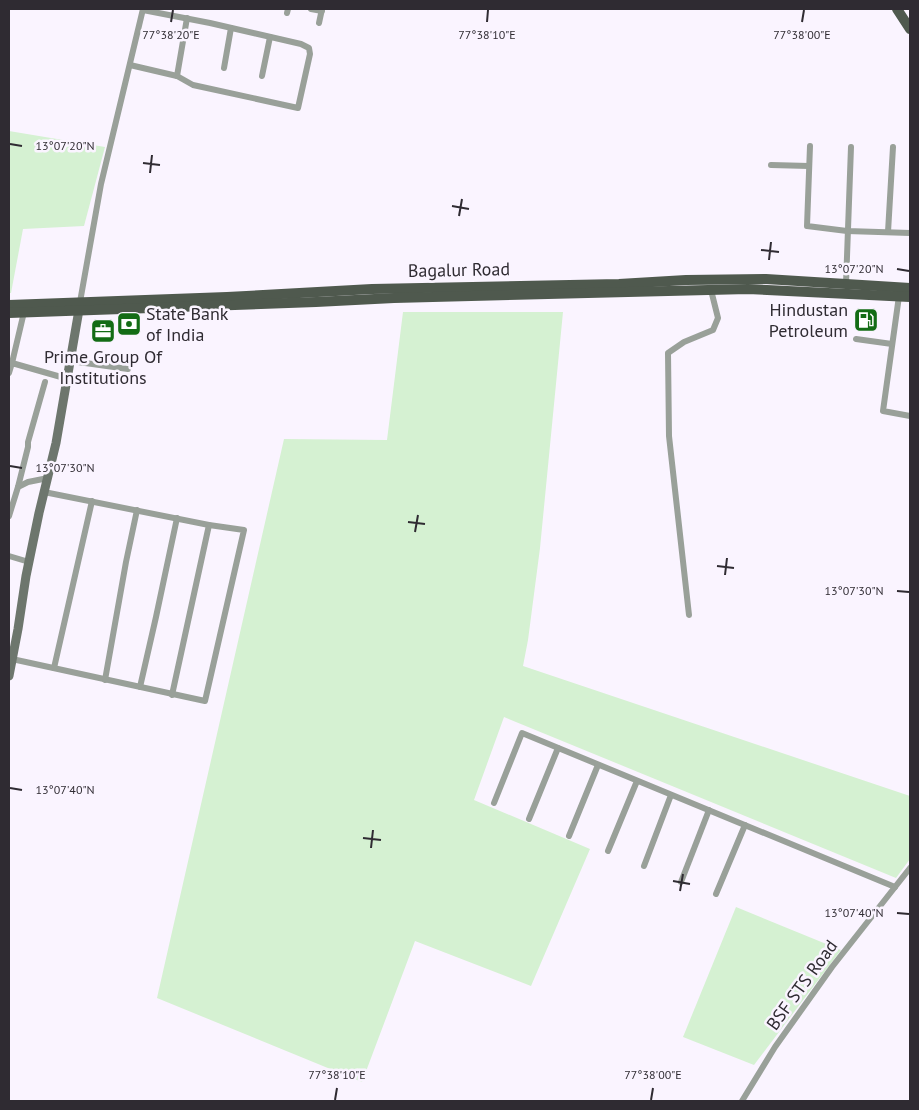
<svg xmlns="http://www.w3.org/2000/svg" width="919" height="1110" font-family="'PT Sans',sans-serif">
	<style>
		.green { fill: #d5f1d2 }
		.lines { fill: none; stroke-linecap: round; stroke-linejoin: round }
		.street { stroke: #99a099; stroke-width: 6 }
		.secondary { stroke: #6d766d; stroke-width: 9 }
		.primary { stroke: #4f594e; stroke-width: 10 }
		.ticks { fill: none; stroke: #2f2b32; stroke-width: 2 }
		.labels { text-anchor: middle; stroke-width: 5; stroke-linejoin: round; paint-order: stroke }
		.street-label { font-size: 18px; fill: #2f2b32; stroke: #faf4ff }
		.poi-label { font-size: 18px; fill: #2f2b32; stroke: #faf4ff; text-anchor: end }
		.ticks-label { font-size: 12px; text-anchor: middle; fill: #2f2b32; stroke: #faf4ff; stroke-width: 5; stroke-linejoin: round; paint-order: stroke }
	</style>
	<rect width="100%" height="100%" fill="#faf4ff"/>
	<!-- green -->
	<g class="green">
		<path d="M 9,131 L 105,147 L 84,226 L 23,229 L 11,293 L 9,293 Z"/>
		<path d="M 403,312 L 563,312 L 540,548 L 528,640 L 523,666 L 910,796 L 910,859 L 896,878 L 504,717 L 474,800 L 590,849 L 531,986 L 415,941 L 362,1082 L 157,998 L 284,439 L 387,440 Z"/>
		<path d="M 736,907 L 841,950 L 754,1065 L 683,1037 Z"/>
	</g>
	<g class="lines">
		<!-- street -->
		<g class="street">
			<path d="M 311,9 L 322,11"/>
			<path d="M 287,13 L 288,9"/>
			<path d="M 319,23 L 322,9"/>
			<path d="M 130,65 L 177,76 L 193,85 L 298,108 L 310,54 L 309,48 L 301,44 L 210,23 L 143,10"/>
			<path d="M 224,68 L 231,28"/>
			<path d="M 177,76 L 187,18"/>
			<path d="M 262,76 L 270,37"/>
			<path d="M 810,146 L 807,226 L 847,231 L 910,233"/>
			<path d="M 771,165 L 809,166"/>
			<path d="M 888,232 L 893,147"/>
			<path d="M 846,284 L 851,147"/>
			<path d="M 899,296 L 883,411 L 910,416"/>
			<path d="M 80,302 L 101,184 L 143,9"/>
			<path d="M 856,339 L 892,344"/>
			<path d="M 71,361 L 128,369"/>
			<path d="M 12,363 L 24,312"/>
			<path d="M 9,373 L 12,363 L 68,379"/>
			<path d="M 18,487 L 28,447 L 28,442 L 45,382"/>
			<path d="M 9,516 L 18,487 L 28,482 L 48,478"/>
			<path d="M 9,556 L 29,562"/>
			<path d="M 689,615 L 669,436 L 668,353 L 684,342 L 713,330 L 718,318 L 711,290"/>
			<path d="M 12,659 L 205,701 L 244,530 L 209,525 L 44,492"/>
			<path d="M 54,668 L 92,501"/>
			<path d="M 105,680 L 126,562 L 137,510"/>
			<path d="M 140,687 L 156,617 L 177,518"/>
			<path d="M 172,695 L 209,525"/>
			<path d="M 494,803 L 522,733 L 895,887"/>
			<path d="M 529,819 L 558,748"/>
			<path d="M 569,836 L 598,765"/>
			<path d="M 608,851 L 637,781"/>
			<path d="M 644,866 L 671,795"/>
			<path d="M 681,882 L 709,810"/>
			<path d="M 716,894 L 745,825"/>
			<path d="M 742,1101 L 775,1047 L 832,967 L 910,868"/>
		</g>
		<!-- secondary -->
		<path class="secondary" d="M 9,676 L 18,629 L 26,576 L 39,513 L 56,443 L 80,304"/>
		<!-- primary -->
		<g class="primary">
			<path d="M 897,9 L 910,29"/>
			<path d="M 9,305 L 227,297 L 372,289 L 619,284 L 686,280 L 766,279 L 910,288"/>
			<path d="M 9,313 L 316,302 L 394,298 L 748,289 L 910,297"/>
		</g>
	</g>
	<!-- ticks -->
	<path class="ticks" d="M 171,22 L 173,10M 487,22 L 488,10M 802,22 L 804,10M 10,144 L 22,146M 143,163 L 160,165M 150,173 L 152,155M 452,206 L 469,209M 459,216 L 462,199M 761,250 L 779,252M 769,260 L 771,242M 897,269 L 909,271M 10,466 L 22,468M 408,522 L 425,524M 415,532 L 418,515M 717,566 L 734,568M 725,575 L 727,558M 897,591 L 909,592M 10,788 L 22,790M 363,838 L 381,840M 371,848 L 373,830M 673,881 L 690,884M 680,891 L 683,874M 897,913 L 909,914M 335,1100 L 337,1088M 651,1100 L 653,1088"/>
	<!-- icons -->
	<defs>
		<symbol id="fuel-square" viewBox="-11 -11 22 22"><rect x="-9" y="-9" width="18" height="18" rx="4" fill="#136c15" stroke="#faf4ff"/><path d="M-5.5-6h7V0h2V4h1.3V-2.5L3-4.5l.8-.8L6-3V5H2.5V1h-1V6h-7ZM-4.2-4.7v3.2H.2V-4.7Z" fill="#fff"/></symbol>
		<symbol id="bank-square" viewBox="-11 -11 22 22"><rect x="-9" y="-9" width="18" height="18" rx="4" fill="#136c15" stroke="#faf4ff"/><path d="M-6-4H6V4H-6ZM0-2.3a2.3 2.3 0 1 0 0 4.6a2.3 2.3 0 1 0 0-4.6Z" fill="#fff"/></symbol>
		<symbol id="office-square" viewBox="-11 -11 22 22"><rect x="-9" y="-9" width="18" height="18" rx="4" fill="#136c15" stroke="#faf4ff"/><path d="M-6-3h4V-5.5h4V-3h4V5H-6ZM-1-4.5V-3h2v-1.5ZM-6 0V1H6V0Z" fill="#fff"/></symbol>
	</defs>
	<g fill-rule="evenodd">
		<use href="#fuel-square" x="852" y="306" width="28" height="28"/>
		<use href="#bank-square" x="115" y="310" width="28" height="28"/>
		<use href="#office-square" x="89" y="317" width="28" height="28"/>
	</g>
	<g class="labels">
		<!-- street labels -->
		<g class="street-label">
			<text transform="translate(459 270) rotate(-1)" y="6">Bagalur Road</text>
			<text transform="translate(802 985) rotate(-54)" y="6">BSF STS Road</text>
		</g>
		<!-- poi labels -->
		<g class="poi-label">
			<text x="848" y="316">Hindustan<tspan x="848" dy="21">Petroleum</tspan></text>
			<text x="146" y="320" text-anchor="start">State Bank<tspan x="146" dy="21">of India</tspan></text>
			<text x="103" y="363" text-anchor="middle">Prime Group Of<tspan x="103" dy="21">Institutions</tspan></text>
		</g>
	</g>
	<g class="ticks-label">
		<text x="171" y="39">77°38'20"E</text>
		<text x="487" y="39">77°38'10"E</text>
		<text x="802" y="39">77°38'00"E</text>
		<text x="65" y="150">13°07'20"N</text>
		<text x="854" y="273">13°07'20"N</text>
		<text x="65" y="472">13°07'30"N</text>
		<text x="854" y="595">13°07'30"N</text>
		<text x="65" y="794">13°07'40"N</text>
		<text x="854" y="917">13°07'40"N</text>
		<text x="337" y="1079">77°38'10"E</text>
		<text x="653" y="1079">77°38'00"E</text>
	</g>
	<!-- border -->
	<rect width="919" height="1110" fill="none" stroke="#2f2b32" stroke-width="20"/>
</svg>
